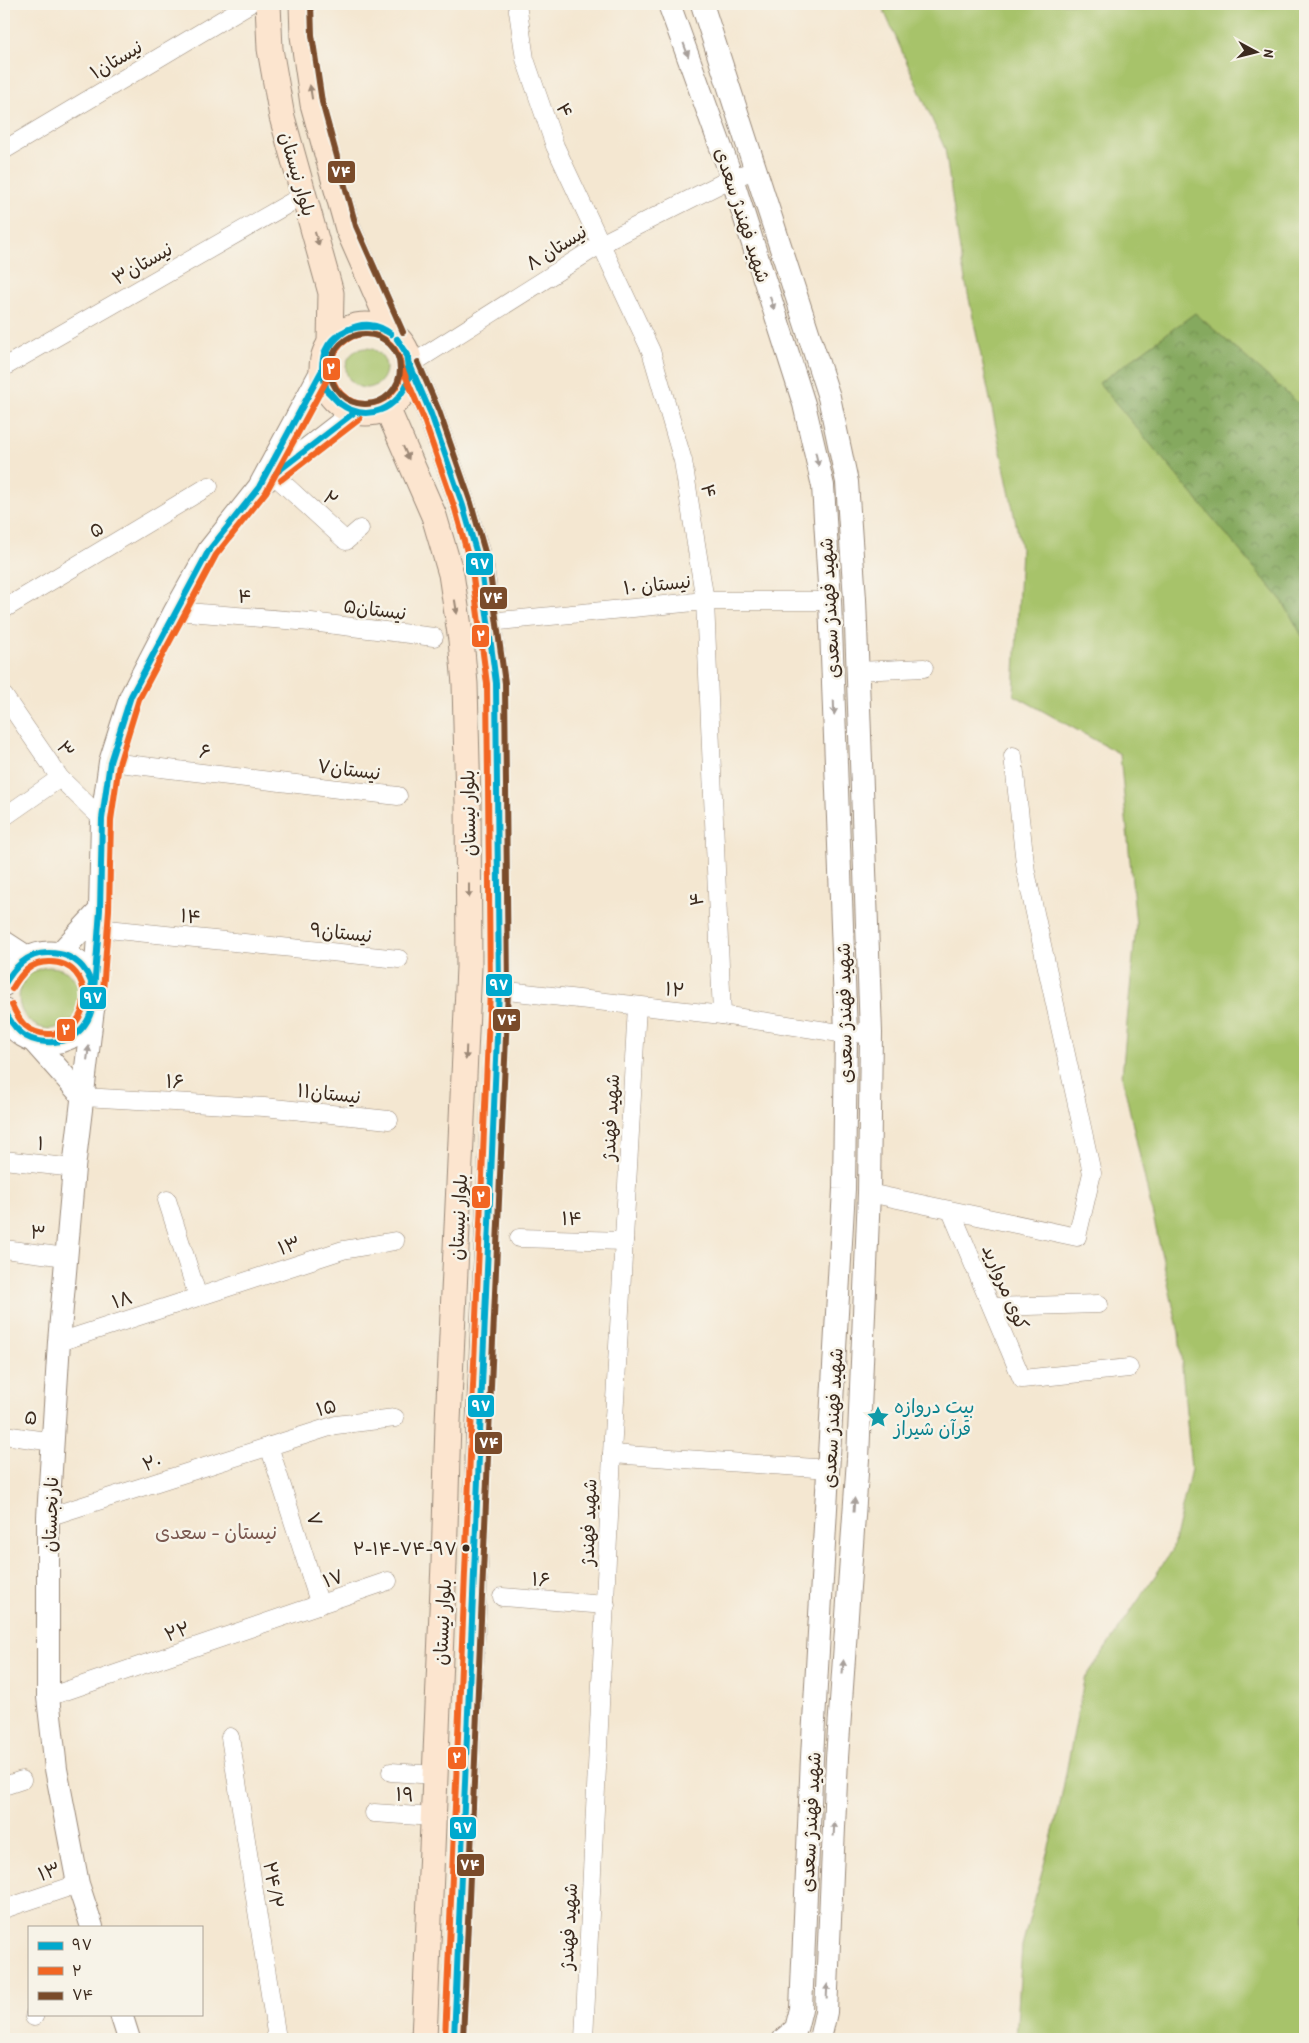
<svg xmlns="http://www.w3.org/2000/svg" width="1309" height="2043" font-family="'Patrick Hand','Playpen Sans Arabic',sans-serif">
	<style>
		.grass { fill: #a7c36a; stroke: #717644 }
		.forest { fill: url(#forest-crowns); stroke: #606a3e }
		.lines { fill: none; stroke-linecap: round; stroke-linejoin: round }
		.minor-casing { stroke: #988878; stroke-width: 19 }
		.tertiary-casing { stroke: #988878; stroke-width: 24 }
		.secondary-casing { stroke: #988878; stroke-width: 27 }
		.minor { stroke: #fff; stroke-width: 18 }
		.tertiary { stroke: #fff; stroke-width: 22 }
		.secondary { stroke: #fce5cf; stroke-width: 25 }
		.bus-1-casing { stroke: #f7f3e8; stroke-width: 10 }
		.bus-2-casing { stroke: #f7f3e8; stroke-width: 10 }
		.bus-3-casing { stroke: #f7f3e8; stroke-width: 10 }
		.bus-1 { stroke: #00a9ce; stroke-width: 6 }
		.bus-2 { stroke: #f26522; stroke-width: 6 }
		.bus-3 { stroke: #7a4b2a; stroke-width: 6 }
		.oneway { fill: #a79f9a }
		.oneway2 { fill: #9c8876 }
		.bus-dot { fill: #3b2a1e; stroke: #f7f3e8; stroke-width: 2 }
		.labels { text-anchor: middle; stroke-width: 5; stroke-linejoin: round; paint-order: stroke }
		.bus-label { font-size: 18px; fill: #3b2a1e; stroke: #f7f3e8; text-anchor: end }
		.street-label { font-size: 19px; fill: #3b2a1e; stroke: #f7f3e8 }
		.culture-label { font-size: 19px; fill: #0d838f; stroke: #f7f3e8; text-anchor: start }
		.neighbourhood-label { font-size: 20px; fill: #7b5950; stroke: #f7f3e8 }
		.line-badge { stroke: #f7f3e8; stroke-width: 2 }
		.badge-label { font-size: 14px; text-anchor: middle; font-weight: bold; fill: #fff }
	</style>
	<defs>
		<pattern id="forest-crowns" width="20" height="18" patternUnits="userSpaceOnUse" patternTransform="scale(1.25)"><rect width="20" height="18" fill="#85a95e"/><path d="M2 6a3 3 0 1 1 6 0M12 15a3 3 0 1 1 6 0" fill="none" stroke="#6e8a4d"/></pattern>
	</defs>
	<rect width="100%" height="100%" fill="#f7f3e8"/>
	<filter id="ink" filterUnits="userSpaceOnUse"><feTurbulence type="fractalNoise" baseFrequency=".02" numOctaves="2"/><feDisplacementMap in="SourceGraphic" scale="10" xChannelSelector="R" yChannelSelector="G"/><feConvolveMatrix kernelMatrix="1 2 1 2 8 2 1 2 1" color-interpolation-filters="sRGB"/></filter>
	<filter id="wash" filterUnits="userSpaceOnUse"><feTurbulence type="fractalNoise" baseFrequency=".0096" numOctaves="4" result="noise"/><feDisplacementMap in="SourceGraphic" scale="20" xChannelSelector="R" yChannelSelector="G"/><feGaussianBlur stdDeviation="1.12" result="paint"/><feColorMatrix in="noise" values="0 0 0 0 0 0 0 0 0 0 0 0 0 0 0 0 0 1.4 0 .05"/><feComposite in="paint" operator="in"/></filter>
	<g filter="url(#wash)">
		<rect width="100%" height="100%" fill="#f4e7d1"/>
		<!-- grass -->
		<g class="grass">
			<path d="M 881,4 L 1305,4 L 1305,2039 L 1016,2039 L 1022,1946 L 1059,1809 L 1084,1680 L 1172,1551 L 1191,1469 L 1179,1333 L 1122,1076 L 1136,925 L 1120,754 L 1014,695 L 1021,548 L 962,265 L 945,149 Z"/>
			<circle cx="366" cy="368" r="20"/>
			<circle cx="50" cy="998" r="31"/>
		</g>
		<!-- forest -->
		<path class="forest" d="M 1195,313 L 1305,409 L 1305,641 L 1283,602 L 1099,383 Z"/>
	</g>
	<g filter="url(#ink)">
		<g class="lines">
			<defs>
				<g id="minor">
					<path d="M 517,4 L 525,59 L 555,146 L 651,351 L 683,461 L 705,601 L 722,1015"/>
					<path d="M 4,150 L 249,4"/>
					<path d="M 410,365 L 601,244 L 732,178 L 756,170"/>
					<path d="M 4,367 L 302,196"/>
					<path d="M 274,475 L 346,541 L 360,529"/>
					<path d="M 4,609 L 209,486"/>
					<path d="M 175,611 L 311,622 L 434,637"/>
					<path d="M 489,622 L 705,601 L 830,601"/>
					<path d="M 858,671 L 924,668"/>
					<path d="M 4,696 L 60,778 L 102,819"/>
					<path d="M 110,762 L 398,796"/>
					<path d="M 4,817 L 60,778"/>
					<path d="M 98,928 L 399,959"/>
					<path d="M 499,990 L 722,1015 L 846,1034 L 871,1033"/>
					<path d="M 83,1097 L 264,1107 L 389,1120"/>
					<path d="M 4,1160 L 74,1168"/>
					<path d="M 869,1193 L 1077,1237 L 1092,1173 L 1026,872 L 1013,756"/>
					<path d="M 167,1200 L 198,1297"/>
					<path d="M 951,1211 L 1022,1379 L 1129,1368"/>
					<path d="M 519,1238 L 624,1241"/>
					<path d="M 4,1249 L 66,1257"/>
					<path d="M 992,1307 L 1099,1304"/>
					<path d="M 59,1342 L 343,1250 L 395,1241"/>
					<path d="M 4,1435 L 53,1442"/>
					<path d="M 269,1446 L 320,1605"/>
					<path d="M 612,1454 L 830,1469"/>
					<path d="M 48,1517 L 336,1425 L 395,1418"/>
					<path d="M 502,1597 L 606,1605"/>
					<path d="M 48,1697 L 388,1581"/>
					<path d="M 230,1737 L 277,2039"/>
					<path d="M 391,1772 L 435,1775"/>
					<path d="M 4,1786 L 22,1780"/>
					<path d="M 374,1813 L 433,1817"/>
					<path d="M 4,1909 L 78,1884"/>
					<path d="M 34,2017 L 35,2014"/>
					<path d="M 584,2039 L 612,1454 L 637,1006"/>
				</g>
				<g id="tertiary">
					<path d="M 669,4 L 732,178 L 804,404 L 823,486 L 830,601 L 846,1034 L 844,1189 L 812,1757 L 801,2009 L 796,2029 L 784,2039"/>
					<path d="M 702,4 L 829,397 L 847,482 L 855,599 L 871,1033 L 869,1193 L 858,1459 L 837,1758 L 826,2012 L 820,2039"/>
					<path d="M 266,481 L 355,412"/>
					<path d="M 4,942 L 27,957"/>
					<path d="M 60,953 L 100,910"/>
					<path d="M 4,985 C 23,935 96,945 94,999 C 93,1052 16,1059 4,1009"/>
					<path d="M 94,991 L 100,910 L 102,819 L 110,762 L 131,696 L 175,611 L 209,550 L 259,487 L 321,372"/>
					<path d="M 35,1043 L 83,1097"/>
					<path d="M 92,1927 L 78,1884 L 56,1769 L 48,1697 L 48,1517 L 59,1342 L 74,1168 L 93,1009"/>
					<path d="M 121,2014 L 129,2039"/>
				</g>
				<g id="secondary">
					<path d="M 268,4 L 270,49 L 282,117 L 331,293 L 330,342"/>
					<path d="M 302,4 L 303,36 L 313,104 L 348,229 L 395,336"/>
					<circle cx="366" cy="369" r="44"/>
					<path d="M 410,365 L 431,414 L 463,506 L 481,568 L 496,683 L 499,990 L 479,1423 L 475,1564 L 454,2039"/>
					<path d="M 387,408 L 434,516 L 451,574 L 461,640 L 465,684 L 468,803 L 469,967 L 448,1422 L 444,1563 L 424,2039"/>
				</g>
			</defs>
			<!-- minor casing -->
			<use href="#minor" class="minor-casing"/>
			<!-- tertiary casing -->
			<use href="#tertiary" class="tertiary-casing"/>
			<!-- secondary casing -->
			<use href="#secondary" class="secondary-casing"/>
			<!-- minor -->
			<use href="#minor" class="minor"/>
			<!-- tertiary -->
			<use href="#tertiary" class="tertiary"/>
			<!-- secondary -->
			<use href="#secondary" class="secondary"/>
			<defs>
				<g id="bus-1">
					<path d="M 347,330 C 362,322 378,323 391,334"/>
					<path d="M 347,330 C 363,325 376,325 391,334"/>
					<path d="M 397,339 L 408,355 L 409,378"/>
					<path d="M 397,339 L 406,353 L 409,378"/>
					<path d="M 410,365 L 431,414 L 463,506 L 481,568 L 496,683 L 499,990 L 454,2039"/>
					<path d="M 322,369 C 322,350 330,337 347,330"/>
					<path d="M 322,369 C 326,350 332,340 347,330"/>
					<path d="M 322,371 L 326,388 L 339,403"/>
					<path d="M 322,371 L 327,391 L 339,403"/>
					<path d="M 339,403 C 367,424 399,409 409,378"/>
					<path d="M 276,473 L 355,412"/>
					<path d="M 4,985 C 14,968 26,953 48,953 C 110,952 107,1046 46,1042 C 24,1041 13,1028 4,1009"/>
					<path d="M 94,991 L 100,910 L 102,819 L 110,762 L 131,696 L 209,550 L 259,487 L 321,372"/>
				</g>
				<g id="bus-2">
					<circle cx="366" cy="369" r="35"/>
					<path d="M 402,368 L 423,417 L 455,509 L 472,570 L 487,684 L 490,990 L 445,2039"/>
					<path d="M 281,480 L 360,419"/>
					<path d="M 12,989 C 21,974 30,962 49,962 C 97,961 95,1036 48,1034 C 28,1033 20,1023 12,1005"/>
					<path d="M 103,992 L 109,910 L 111,820 L 119,764 L 139,699 L 216,555 L 266,492 L 329,376"/>
				</g>
				<g id="bus-3">
					<path d="M 311,4 L 312,35 L 322,102 L 356,226 L 403,332"/>
					<circle cx="365" cy="369" r="35"/>
					<path d="M 418,362 L 439,411 L 471,503 L 489,566 L 505,683 L 508,990 L 463,2039"/>
				</g>
			</defs>
			<!-- bus-1 casing -->
			<use href="#bus-1" class="bus-1-casing"/>
			<!-- bus-2 casing -->
			<use href="#bus-2" class="bus-2-casing"/>
			<!-- bus-3 casing -->
			<use href="#bus-3" class="bus-3-casing"/>
			<!-- bus-1 -->
			<use href="#bus-1" class="bus-1"/>
			<!-- bus-2 -->
			<use href="#bus-2" class="bus-2"/>
			<!-- bus-3 -->
			<use href="#bus-3" class="bus-3"/>
		</g>
		<!-- one-way arrows -->
		<defs><path id="oneway-solid" d="M-6-.8H1V-3.2L6.5 0L1 3.2V.8H-6Z" transform="scale(1.25)"/></defs>
		<g class="oneway">
			<use href="#oneway-solid" transform="translate(686 50) rotate(70)"/>
			<use href="#oneway-solid" transform="translate(772 303) rotate(72)"/>
			<use href="#oneway-solid" transform="translate(817 459) rotate(77)"/>
			<use href="#oneway-solid" transform="translate(834 708) rotate(88)"/>
			<use href="#oneway-solid" transform="translate(88 1053) rotate(-83)"/>
			<use href="#oneway-solid" transform="translate(854 1505) rotate(-86)"/>
			<use href="#oneway-solid" transform="translate(843 1667) rotate(-86)"/>
			<use href="#oneway-solid" transform="translate(834 1829) rotate(-87)"/>
			<use href="#oneway-solid" transform="translate(827 1991) rotate(-87)"/>
		</g>
		<g class="oneway2">
			<use href="#oneway-solid" transform="translate(311 92) rotate(-99)"/>
			<use href="#oneway-solid" transform="translate(317 239) rotate(73)"/>
			<use href="#oneway-solid" transform="translate(406 453) rotate(66)"/>
			<use href="#oneway-solid" transform="translate(456 607) rotate(81)"/>
			<use href="#oneway-solid" transform="translate(469 891) rotate(90)"/>
			<use href="#oneway-solid" transform="translate(466 1053) rotate(92)"/>
		</g>
	</g>
	<!-- icons -->
	<defs>
		<symbol id="sight-bare" viewBox="-9 -9 18 18"><path d="M0-6L1.8-2.2L6-1.7L2.9 1.2L3.7 5.4L0 3.3L-3.7 5.4L-2.9 1.2L-6-1.7L-1.8-2.2Z" fill="#0f9aa8" stroke="#f7f3e8" stroke-width="2.5" paint-order="stroke"/></symbol>
	</defs>
	<g fill-rule="evenodd">
		<use href="#sight-bare" x="862" y="1401" width="32" height="32"/>
	</g>
	<!-- markers -->
	<circle class="bus-dot" cx="466" cy="1548" r="4.5"/>
	<g class="labels">
		<!-- bus labels -->
		<g class="bus-label">
			<text x="457" y="1555">۲-۱۴-۷۴-۹۷</text>
		</g>
		<!-- street labels -->
		<g class="street-label">
			<text transform="translate(116 59) rotate(-31)" y="7">۱نیستان</text>
			<text transform="translate(565 110) rotate(70)" y="7">۴</text>
			<text transform="translate(298 174) rotate(74)" y="7">بلوار نیستان</text>
			<text transform="translate(743 215) rotate(72)" y="7">شهید فهندژ سعدی</text>
			<text transform="translate(556 247) rotate(-32)" y="7">نیستان ۸</text>
			<text transform="translate(142 263) rotate(-30)" y="7">۳نیستان</text>
			<text transform="translate(709 491) rotate(81)" y="7">۴</text>
			<text transform="translate(331 498) rotate(42)" y="7">۲</text>
			<text transform="translate(96 529) rotate(-31)" y="7">۵</text>
			<text transform="translate(657 584) rotate(-6)" y="7">نیستان ۱۰</text>
			<text transform="translate(245 596) rotate(5)" y="7">۴</text>
			<text transform="translate(829 608) rotate(-93)" y="7">شهید فهندژ سعدی</text>
			<text transform="translate(375 609) rotate(7)" y="7">۵نیستان</text>
			<text transform="translate(66 749) rotate(56)" y="7">۳</text>
			<text transform="translate(205 751) rotate(7)" y="7">۶</text>
			<text transform="translate(349 769) rotate(7)" y="7">۷نیستان</text>
			<text transform="translate(468 813) rotate(-91)" y="7">بلوار نیستان</text>
			<text transform="translate(696 899) rotate(-92)" y="7">۴</text>
			<text transform="translate(191 916) rotate(6)" y="7">۱۴</text>
			<text transform="translate(341 932) rotate(6)" y="7">۹نیستان</text>
			<text transform="translate(675 989) rotate(6)" y="7">۱۲</text>
			<text transform="translate(844 1013) rotate(-91)" y="7">شهید فهندژ سعدی</text>
			<text transform="translate(175 1081) rotate(3)" y="7">۱۶</text>
			<text transform="translate(329 1093) rotate(6)" y="7">۱۱نیستان</text>
			<text transform="translate(610 1117) rotate(-87)" y="7">شهید فهندژ</text>
			<text transform="translate(41 1143) rotate(6)" y="7">۱</text>
			<text transform="translate(458 1217) rotate(-87)" y="7">بلوار نیستان</text>
			<text transform="translate(572 1218) rotate(2)" y="7">۱۴</text>
			<text transform="translate(38 1232) rotate(7)" y="7">۳</text>
			<text transform="translate(289 1245) rotate(-18)" y="7">۱۳</text>
			<text transform="translate(1006 1287) rotate(67)" y="7">کوی مروارید</text>
			<text transform="translate(122 1299) rotate(-18)" y="7">۱۸</text>
			<text transform="translate(326 1407) rotate(-14)" y="7">۱۵</text>
			<text transform="translate(31 1417) rotate(8)" y="7">۵</text>
			<text transform="translate(832 1418) rotate(-87)" y="7">شهید فهندژ سعدی</text>
			<text transform="translate(152 1462) rotate(-18)" y="7">۲۰</text>
			<text transform="translate(50 1514) rotate(-88)" y="7">نارنجستان</text>
			<text transform="translate(315 1519) rotate(72)" y="7">۷</text>
			<text transform="translate(588 1522) rotate(-88)" y="7">شهید فهندژ</text>
			<text transform="translate(333 1578) rotate(-20)" y="7">۱۷</text>
			<text transform="translate(541 1579) rotate(4)" y="7">۱۶</text>
			<text transform="translate(442 1622) rotate(-87)" y="7">بلوار نیستان</text>
			<text transform="translate(177 1631) rotate(-19)" y="7">۲۲</text>
			<text transform="translate(405 1794) rotate(3)" y="7">۱۹</text>
			<text transform="translate(810 1822) rotate(-87)" y="7">شهید فهندژ سعدی</text>
			<text transform="translate(49 1871) rotate(-18)" y="7">۱۳</text>
			<text transform="translate(274 1885) rotate(81)" y="7">۲۴/۲</text>
			<text transform="translate(568 1926) rotate(-87)" y="7">شهید فهندژ</text>
		</g>
		<!-- culture labels -->
		<g class="culture-label">
			<text x="894" y="1413">بیت دروازه<tspan x="894" dy="22">قرآن شیراز</tspan></text>
		</g>
		<!-- neighbourhood labels -->
		<g class="neighbourhood-label">
			<text x="216" y="1539">نیستان - سعدی</text>
		</g>
	</g>
	<g class="line-badge">
		<rect x="327" y="160" width="29" height="24" rx="5" fill="#7a4b2a"/>
		<rect x="322" y="357" width="19" height="24" rx="5" fill="#f26522"/>
		<rect x="465" y="552" width="29" height="24" rx="5" fill="#00a9ce"/>
		<rect x="479" y="586" width="29" height="24" rx="5" fill="#7a4b2a"/>
		<rect x="471" y="624" width="19" height="24" rx="5" fill="#f26522"/>
		<rect x="485" y="973" width="28" height="24" rx="5" fill="#00a9ce"/>
		<rect x="79" y="986" width="28" height="24" rx="5" fill="#00a9ce"/>
		<rect x="492" y="1008" width="29" height="24" rx="5" fill="#7a4b2a"/>
		<rect x="56" y="1018" width="20" height="24" rx="5" fill="#f26522"/>
		<rect x="471" y="1185" width="20" height="24" rx="5" fill="#f26522"/>
		<rect x="467" y="1394" width="28" height="24" rx="5" fill="#00a9ce"/>
		<rect x="474" y="1431" width="29" height="24" rx="5" fill="#7a4b2a"/>
		<rect x="447" y="1746" width="20" height="24" rx="5" fill="#f26522"/>
		<rect x="449" y="1816" width="28" height="24" rx="5" fill="#00a9ce"/>
		<rect x="456" y="1853" width="29" height="24" rx="5" fill="#7a4b2a"/>
	</g>
	<g class="badge-label">
		<text x="341" y="177">۷۴</text>
		<text x="331" y="374">۲</text>
		<text x="480" y="569">۹۷</text>
		<text x="493" y="603">۷۴</text>
		<text x="481" y="641">۲</text>
		<text x="499" y="990">۹۷</text>
		<text x="93" y="1003">۹۷</text>
		<text x="507" y="1025">۷۴</text>
		<text x="66" y="1035">۲</text>
		<text x="481" y="1202">۲</text>
		<text x="481" y="1411">۹۷</text>
		<text x="489" y="1448">۷۴</text>
		<text x="457" y="1763">۲</text>
		<text x="463" y="1833">۹۷</text>
		<text x="470" y="1870">۷۴</text>
	</g>
	<!-- margin -->
	<rect width="1309" height="2043" fill="none" stroke="#f7f3e8" stroke-width="20"/>
	<!-- legend -->
	<rect x="28" y="1926" width="175" height="90" fill="#f7f3e8" stroke="#aca397"/>
	<rect x="38" y="1942" width="25" height="8" fill="#00a9ce" stroke="#aca397"/>
	<text x="72" y="1950" font-size="15" fill="#3b2a1e">۹۷</text>
	<rect x="38" y="1967" width="25" height="8" fill="#f26522" stroke="#aca397"/>
	<text x="72" y="1976" font-size="15" fill="#3b2a1e">۲</text>
	<rect x="38" y="1992" width="25" height="8" fill="#7a4b2a" stroke="#aca397"/>
	<text x="72" y="2000" font-size="15" fill="#3b2a1e">۷۴</text>
	<!-- north arrow -->
	<g transform="translate(1256 52) rotate(97)" stroke="#f7f3e8" stroke-width="4" paint-order="stroke">
	<path d="M0-4L9 19L0 12L-9 19Z" fill="#3b2a1e"/>
	<text y="-8" font-size="14" font-weight="bold" text-anchor="middle" fill="#3b2a1e">N</text>
	</g>
</svg>
